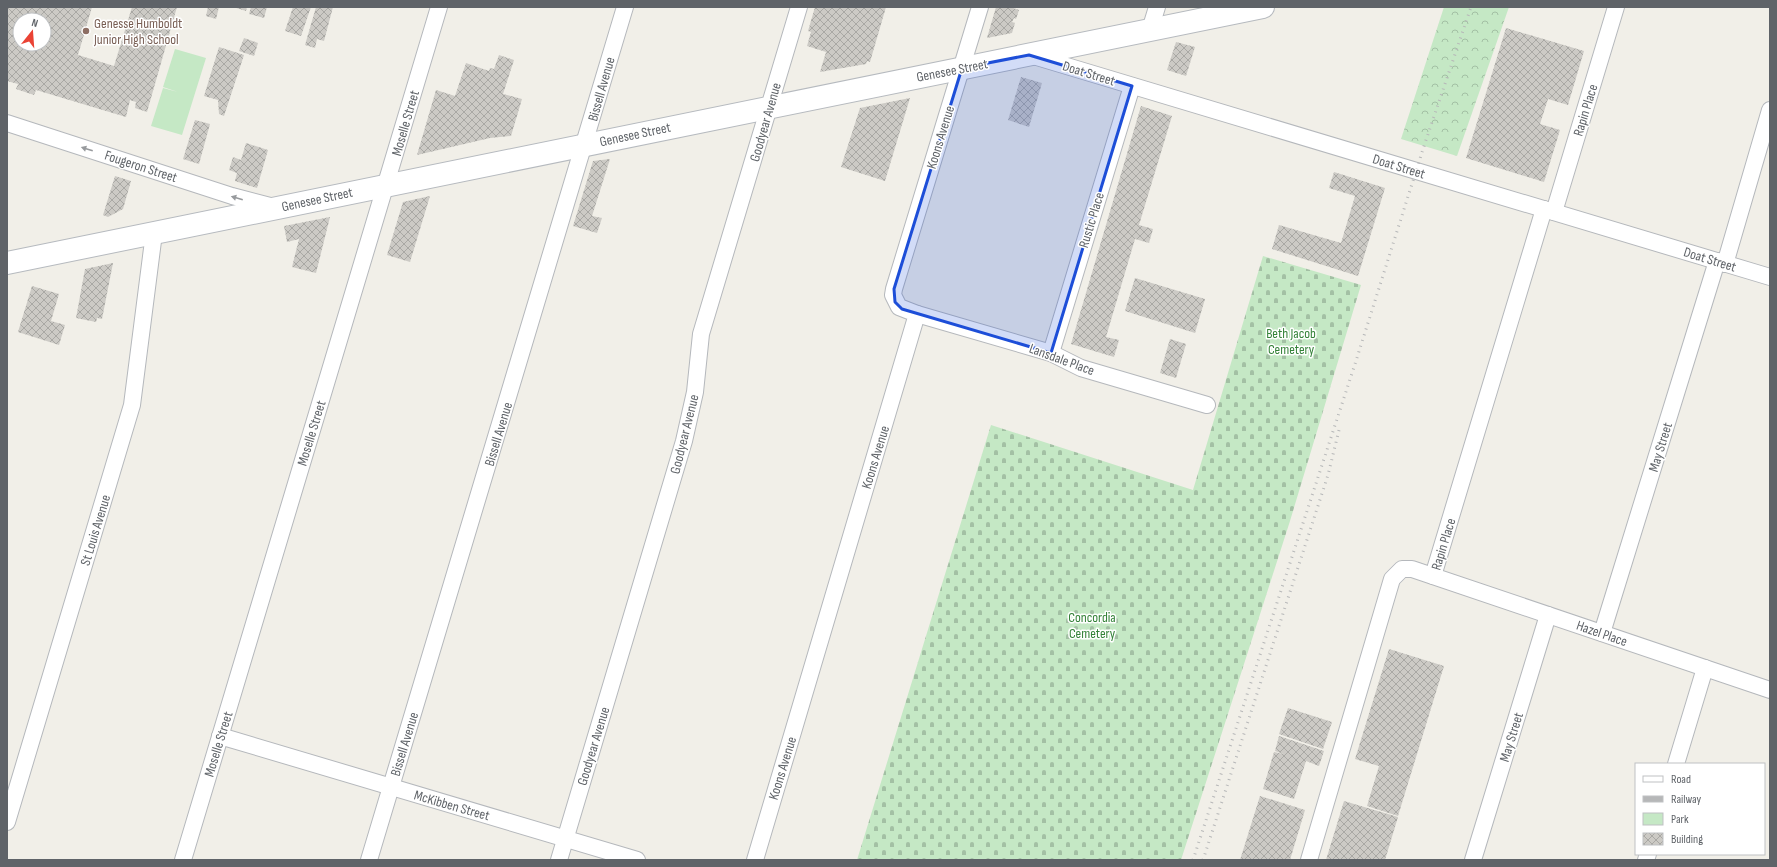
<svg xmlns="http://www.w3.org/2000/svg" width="1777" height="867" font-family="'Sofia Sans Condensed',sans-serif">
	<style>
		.forest { fill: url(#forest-crowns) }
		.cemetery { fill: url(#cemetery-stones) }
		.park { fill: #c5e8c5 }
		.building { fill: url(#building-cross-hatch); fill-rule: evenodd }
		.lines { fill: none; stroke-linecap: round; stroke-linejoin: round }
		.street-casing { stroke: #b5b8bc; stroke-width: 18 }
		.secondary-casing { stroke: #b6babf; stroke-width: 24 }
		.street { stroke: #fff; stroke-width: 16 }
		.secondary { stroke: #fff; stroke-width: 22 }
		.rail { stroke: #b6b7b8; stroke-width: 3; stroke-dasharray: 1 5; stroke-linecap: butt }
		.oneway { fill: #979a9d }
		.marked { fill: #1d4ed8; fill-opacity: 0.2; stroke: #1d4ed8; stroke-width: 3; stroke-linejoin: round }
		.education-dot { fill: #8d6e63; stroke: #fff; stroke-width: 1.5 }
		.labels { text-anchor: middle; stroke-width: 3; stroke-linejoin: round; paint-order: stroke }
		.education-label { font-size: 14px; fill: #785e54; stroke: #fff; text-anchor: start }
		.street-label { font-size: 14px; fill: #5f6368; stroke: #fff }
		.park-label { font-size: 14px; fill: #348238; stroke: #fff }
	</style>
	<defs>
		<pattern id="forest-crowns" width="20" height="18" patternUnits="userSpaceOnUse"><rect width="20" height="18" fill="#c5e8c5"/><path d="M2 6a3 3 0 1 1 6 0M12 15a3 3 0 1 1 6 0" fill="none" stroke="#a3c0a4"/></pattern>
		<pattern id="cemetery-stones" width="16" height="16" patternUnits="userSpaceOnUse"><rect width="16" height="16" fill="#c5e8c5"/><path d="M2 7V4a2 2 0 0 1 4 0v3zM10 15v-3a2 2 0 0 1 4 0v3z" fill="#a3c0a4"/></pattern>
		<pattern id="building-cross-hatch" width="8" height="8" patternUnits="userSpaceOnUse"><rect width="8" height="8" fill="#cccac5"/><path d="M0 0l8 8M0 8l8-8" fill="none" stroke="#a9a8a4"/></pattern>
	</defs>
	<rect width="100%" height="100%" fill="#f1efe8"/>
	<!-- forest -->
	<path class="forest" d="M 1444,7 L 1509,7 L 1457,156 L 1401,139 Z"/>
	<!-- cemetery -->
	<path class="cemetery" d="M 1263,256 L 1361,285 L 1290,521 L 1181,860 L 857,860 L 991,425 L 1193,490 Z"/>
	<!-- park -->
	<path class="park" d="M 175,49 L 206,58 L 182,135 L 151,126 L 163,88 L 178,92 L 163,87 Z"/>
	<!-- building -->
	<g class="building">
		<path d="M 7,7 L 92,7 L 78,55 L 114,66 L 132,7 L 177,7 L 147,112 L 135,108 L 136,102 L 130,100 L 126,117 L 36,90 L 34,95 L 16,89 L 18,84 L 7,81 ZM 20,20 L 44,20 L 44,44 L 20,44 Z"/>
		<path d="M 208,7 L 219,7 L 216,19 L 206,16 Z"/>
		<path d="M 233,7 L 247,7 L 246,11 Z"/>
		<path d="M 251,7 L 267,7 L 264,18 L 249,14 Z"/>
		<path d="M 293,7 L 311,7 L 301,36 L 285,31 Z"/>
		<path d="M 316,7 L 333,7 L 324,41 L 317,39 L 315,48 L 305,45 Z"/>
		<path d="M 815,7 L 886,7 L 870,62 L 867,61 L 866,64 L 820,72 L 826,52 L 807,46 L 811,32 L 808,31 Z"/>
		<path d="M 996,7 L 1011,7 L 1019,10 L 1016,19 L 1014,18 L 1012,22 L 1015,23 L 1012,33 L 987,38 Z"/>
		<path d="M 1506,28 L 1584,51 L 1568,105 L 1548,99 L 1540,124 L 1560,130 L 1544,182 L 1466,158 Z"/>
		<path d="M 244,38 L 258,43 L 254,56 L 239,51 Z"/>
		<path d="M 1176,42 L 1195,47 L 1186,76 L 1167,70 Z"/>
		<path d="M 219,47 L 244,55 L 224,116 L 219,114 L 218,100 L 204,96 Z"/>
		<path d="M 499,55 L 514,60 L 503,94 L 522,99 L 511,136 L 490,138 L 417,155 L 436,90 L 455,96 L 466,63 L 489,71 L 490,68 L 494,69 Z"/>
		<path d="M 1021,77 L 1042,83 L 1029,127 L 1008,120 Z"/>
		<path d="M 910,98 L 885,181 L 841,167 L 860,108 Z"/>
		<path d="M 1141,106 L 1172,116 L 1139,225 L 1153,229 L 1149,243 L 1135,239 L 1106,337 L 1119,340 L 1114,357 L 1071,344 Z"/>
		<path d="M 195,120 L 210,124 L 199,164 L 183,159 Z"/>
		<path d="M 246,143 L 268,150 L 257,188 L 235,181 L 237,173 L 229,170 L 233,157 L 241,160 Z"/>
		<path d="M 610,159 L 592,216 L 602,218 L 597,233 L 573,226 L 593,161 Z"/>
		<path d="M 1334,172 L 1385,188 L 1358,276 L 1272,249 L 1279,225 L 1341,243 L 1355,196 L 1329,188 Z"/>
		<path d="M 115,176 L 131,181 L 123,209 L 108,217 L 103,215 Z"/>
		<path d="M 430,196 L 410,262 L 387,255 L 403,202 Z"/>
		<path d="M 330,217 L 316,273 L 292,267 L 299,239 L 287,242 L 284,226 Z"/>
		<path d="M 113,263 L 102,319 L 97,318 L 96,322 L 76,318 L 85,269 Z"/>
		<path d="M 1135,278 L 1205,299 L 1195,333 L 1125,311 Z"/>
		<path d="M 32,286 L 59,294 L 51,321 L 65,325 L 59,345 L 18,332 Z"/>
		<path d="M 1170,339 L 1186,344 L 1176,378 L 1160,373 Z"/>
		<path d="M 1389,649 L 1444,666 L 1398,816 L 1367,806 L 1379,766 L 1355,759 Z"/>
		<path d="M 1288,708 L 1332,722 L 1323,749 L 1279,734 Z"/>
		<path d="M 1279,736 L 1324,751 L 1319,766 L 1306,761 L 1294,799 L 1263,789 L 1274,752 L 1284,754 L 1275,751 Z"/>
		<path d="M 1260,796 L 1305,810 L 1290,860 L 1240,860 Z"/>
		<path d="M 1344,801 L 1398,817 L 1385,860 L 1326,860 Z"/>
	</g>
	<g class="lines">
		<defs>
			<g id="street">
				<path d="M 1150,30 L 1157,7"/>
				<path d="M 1030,55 L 1770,277"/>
				<path d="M 7,123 L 232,196 L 274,207"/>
				<path d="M 1554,212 L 1616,7"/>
				<path d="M 1725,264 L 1770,110"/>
				<path d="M 917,314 L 1051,353 L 1081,368 L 1207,405"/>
				<path d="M 1051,353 L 1132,86"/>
				<path d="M 1433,576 L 1544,209"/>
				<path d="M 1602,633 L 1717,261"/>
				<path d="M 220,736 L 637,860"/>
				<path d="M 1676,764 L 1705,668"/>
				<path d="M 7,822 L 132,405 L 154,233"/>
				<path d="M 183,860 L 439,7"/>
				<path d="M 369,860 L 625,7"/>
				<path d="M 559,860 L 684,441 L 695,392 L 701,334 L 799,7"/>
				<path d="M 755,860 L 917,314 L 899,307 L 893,295 L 894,289 L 980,7"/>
				<path d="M 1309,860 L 1392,579 L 1402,569 L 1412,569 L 1770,690"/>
				<path d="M 1473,860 L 1548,615"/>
				<path d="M 1646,860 L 1648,854"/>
			</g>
			<path id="secondary" d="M 7,263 L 1263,7"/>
		</defs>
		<!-- street casing -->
		<use href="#street" class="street-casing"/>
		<!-- secondary casing -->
		<use href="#secondary" class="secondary-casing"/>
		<!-- street -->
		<use href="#street" class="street"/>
		<!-- secondary -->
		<use href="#secondary" class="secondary"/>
		<!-- rail -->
		<g class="rail">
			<path d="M 1193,860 L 1355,364 L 1424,146 L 1471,7"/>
			<path d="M 1203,860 L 1328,475 L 1340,426"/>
		</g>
	</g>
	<!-- one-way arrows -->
	<defs><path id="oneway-solid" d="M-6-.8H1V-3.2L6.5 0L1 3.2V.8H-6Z"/></defs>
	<g class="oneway">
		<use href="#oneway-solid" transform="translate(87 149) rotate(-163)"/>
		<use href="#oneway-solid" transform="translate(237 198) rotate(-164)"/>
	</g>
	<!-- marked area -->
	<path class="marked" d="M 1029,55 L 1132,86 L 1051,353 L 902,309 L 895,302 L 894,289 L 962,68 Z"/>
	<!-- markers -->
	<circle class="education-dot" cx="86" cy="31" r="4"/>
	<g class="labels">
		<!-- education labels -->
		<g class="education-label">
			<text x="94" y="28">Genesse Humboldt<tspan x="94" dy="16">Junior High School</tspan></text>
		</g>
		<!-- street labels -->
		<g class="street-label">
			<text transform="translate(952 70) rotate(-11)" y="5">Genesee Street</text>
			<text transform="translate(1089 73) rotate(17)" y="5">Doat Street</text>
			<text transform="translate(601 89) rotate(-74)" y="5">Bissell Avenue</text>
			<text transform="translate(1585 110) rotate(-73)" y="5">Rapin Place</text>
			<text transform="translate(765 122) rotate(-74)" y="5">Goodyear Avenue</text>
			<text transform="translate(405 123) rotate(-74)" y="5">Moselle Street</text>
			<text transform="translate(635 134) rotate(-12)" y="5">Genesee Street</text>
			<text transform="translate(940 137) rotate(-73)" y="5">Koons Avenue</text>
			<text transform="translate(141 166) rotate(18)" y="5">Fougeron Street</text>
			<text transform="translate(1399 166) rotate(17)" y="5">Doat Street</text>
			<text transform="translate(317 199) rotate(-12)" y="5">Genesee Street</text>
			<text transform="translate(1091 220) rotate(-73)" y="5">Rustic Place</text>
			<text transform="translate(1710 259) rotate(17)" y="5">Doat Street</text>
			<text transform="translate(1062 359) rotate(20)" y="5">Lansdale Place</text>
			<text transform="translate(311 433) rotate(-73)" y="5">Moselle Street</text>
			<text transform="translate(498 434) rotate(-73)" y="5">Bissell Avenue</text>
			<text transform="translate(684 434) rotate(-76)" y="5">Goodyear Avenue</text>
			<text transform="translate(1660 447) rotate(-73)" y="5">May Street</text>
			<text transform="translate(875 457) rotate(-73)" y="5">Koons Avenue</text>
			<text transform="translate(95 530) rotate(-73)" y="5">St Louis Avenue</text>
			<text transform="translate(1443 544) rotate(-73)" y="5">Rapin Place</text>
			<text transform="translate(1602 633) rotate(19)" y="5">Hazel Place</text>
			<text transform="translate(1511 737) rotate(-73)" y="5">May Street</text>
			<text transform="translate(218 744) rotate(-73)" y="5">Moselle Street</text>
			<text transform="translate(404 744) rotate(-73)" y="5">Bissell Avenue</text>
			<text transform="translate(593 746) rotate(-73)" y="5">Goodyear Avenue</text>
			<text transform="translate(782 768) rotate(-73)" y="5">Koons Avenue</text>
			<text transform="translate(452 805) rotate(16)" y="5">McKibben Street</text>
		</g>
		<!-- park labels -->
		<g class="park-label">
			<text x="1291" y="338">Beth Jacob<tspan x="1291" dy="16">Cemetery</tspan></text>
			<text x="1092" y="622">Concordia<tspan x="1092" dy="16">Cemetery</tspan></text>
		</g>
	</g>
	<!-- border -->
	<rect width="1777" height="867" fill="none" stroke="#5f6368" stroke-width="16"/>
	<!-- legend -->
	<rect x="1635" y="763" width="130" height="92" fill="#ffffff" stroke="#bfc1c3"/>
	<rect x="1643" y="776" width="20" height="6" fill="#ffffff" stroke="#bfc1c3"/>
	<text x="1671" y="783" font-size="12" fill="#5f6368">Road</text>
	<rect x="1643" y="796" width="20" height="6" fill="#b6b7b8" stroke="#bfc1c3"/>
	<text x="1671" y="803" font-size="12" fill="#5f6368">Railway</text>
	<rect x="1643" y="813" width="20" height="12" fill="#c5e8c5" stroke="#bfc1c3"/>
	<text x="1671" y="823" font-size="12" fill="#5f6368">Park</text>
	<rect x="1643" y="833" width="20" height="12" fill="url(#building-cross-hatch)" stroke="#bfc1c3"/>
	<text x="1671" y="843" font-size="12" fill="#5f6368">Building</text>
	<!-- north arrow -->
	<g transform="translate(32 32) rotate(17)"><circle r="19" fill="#ffffff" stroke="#bfc1c3"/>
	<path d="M0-3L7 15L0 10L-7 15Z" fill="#ea4335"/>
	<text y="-6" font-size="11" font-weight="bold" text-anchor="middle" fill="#5f6368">N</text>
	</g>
</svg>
